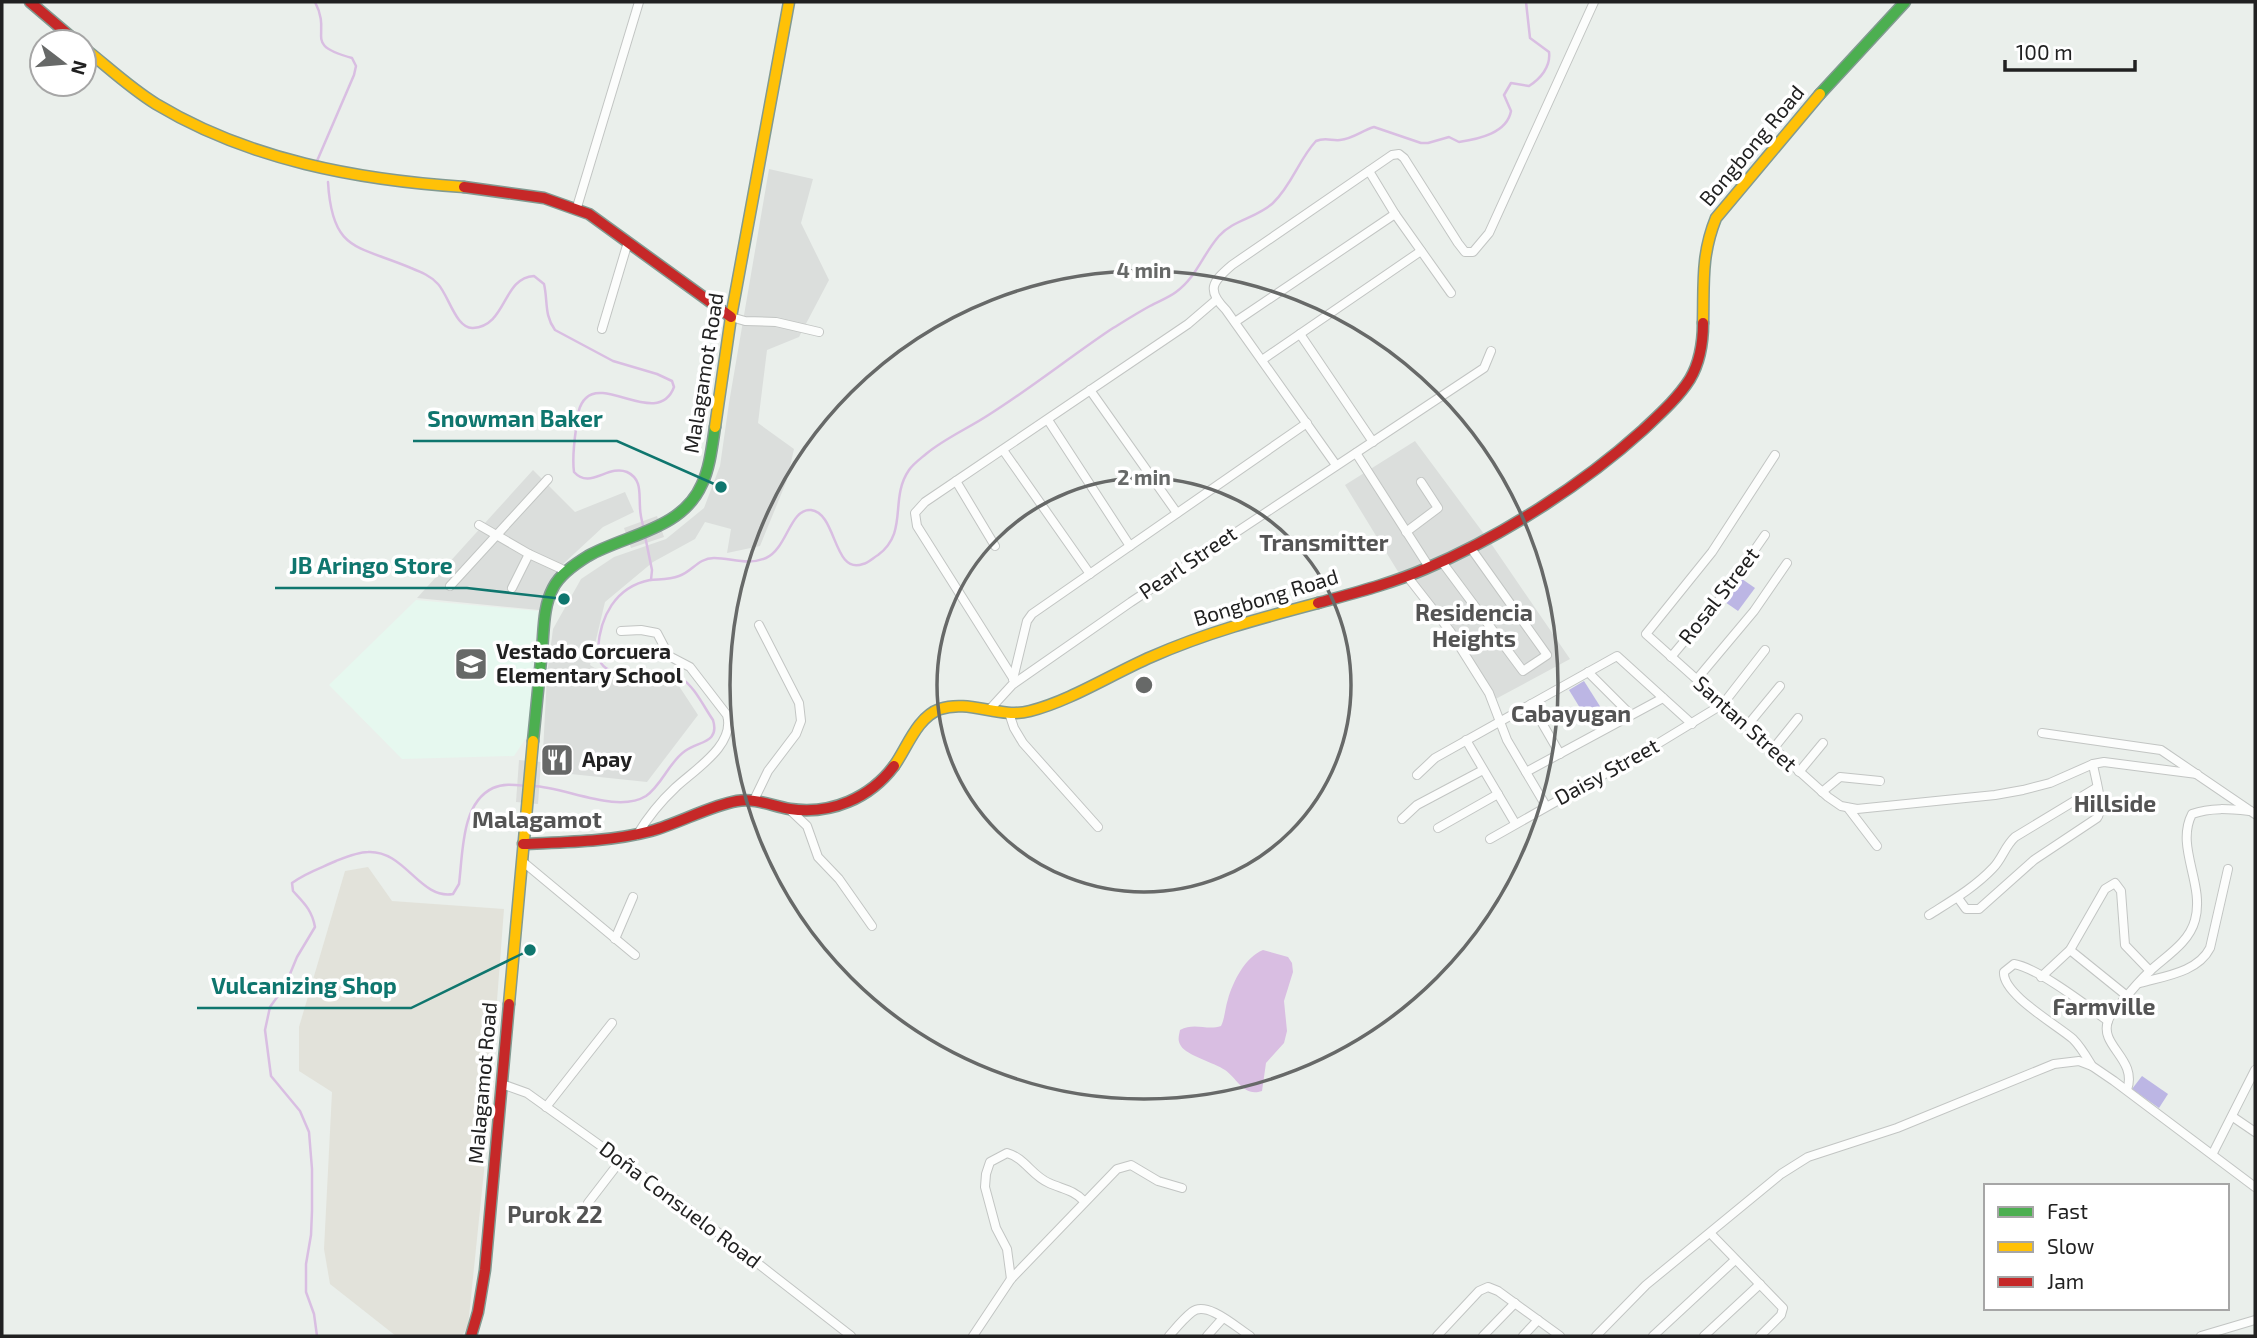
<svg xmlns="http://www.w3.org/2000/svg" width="2257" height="1338" font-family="'Exo 2',sans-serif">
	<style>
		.residential { fill: #dbdedc }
		.industrial { fill: #e2e2da }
		.education { fill: #e6f8ef }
		.pitch { fill: #bcb6e4 }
		.water { fill: #d9bee2 }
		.pier { fill: #dcdedc }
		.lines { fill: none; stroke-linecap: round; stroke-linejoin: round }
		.stream { stroke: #d9bee2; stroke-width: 2.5 }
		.street-casing { stroke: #c2c5c3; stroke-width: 10 }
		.fast-casing { stroke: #829a91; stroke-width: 13 }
		.slow-casing { stroke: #829a91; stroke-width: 13 }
		.jam-casing { stroke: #829a91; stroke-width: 13 }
		.street { stroke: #fcfdfc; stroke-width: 8 }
		.fast { stroke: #4caf50; stroke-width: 10 }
		.slow { stroke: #ffc107; stroke-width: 10 }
		.jam { stroke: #c62828; stroke-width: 10 }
		.ring { fill: none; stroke: #676968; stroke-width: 3.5 }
		.labels { text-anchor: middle; stroke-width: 7; stroke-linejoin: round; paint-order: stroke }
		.street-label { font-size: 21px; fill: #212121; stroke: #fff }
		.poi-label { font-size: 21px; font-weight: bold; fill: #212121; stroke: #fff; text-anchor: start }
		.neighbourhood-label { font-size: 23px; font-weight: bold; fill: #545454; stroke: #fff }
		.quarter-label { font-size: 24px; font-weight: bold; fill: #545454; stroke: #fff }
		.centre { fill: #676968; stroke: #fff; stroke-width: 3.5 }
		.ring-label { font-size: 21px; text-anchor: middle; font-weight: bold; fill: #676968; stroke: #fff; stroke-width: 7; stroke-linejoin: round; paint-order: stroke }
		.leader { fill: none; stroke: #0f766e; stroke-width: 2.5 }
		.callout-dot { fill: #0f766e; stroke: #fff; stroke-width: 2.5 }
		.callout-label { font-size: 23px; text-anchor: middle; font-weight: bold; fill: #0f766e; stroke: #fff; stroke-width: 7; stroke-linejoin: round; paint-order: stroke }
	</style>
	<rect width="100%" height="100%" fill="#eaefeb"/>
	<!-- residential -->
	<g class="residential">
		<path d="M 769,169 L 813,179 L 801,223 L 829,280 L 799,337 L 767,350 L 758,423 L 794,449 L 787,480 L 760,546 L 727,553 L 731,529 L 705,522 L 695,539 L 653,562 L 605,602 L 590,665 L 609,677 L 675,680 L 698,715 L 647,782 L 542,771 L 547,675 L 553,629 L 581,579 L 614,557 L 666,539 L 704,508 L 720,466 L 729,403 Z"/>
		<path d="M 1415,441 L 1490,542 L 1570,659 L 1490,702 L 1448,633 L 1397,570 L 1345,485 Z"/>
		<path d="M 533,470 L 575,512 L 625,492 L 634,512 L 603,527 L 562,565 L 548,585 L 539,610 L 417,598 Z"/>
	</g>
	<!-- industrial -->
	<path class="industrial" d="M 368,867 L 392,901 L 504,909 L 484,1171 L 468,1326 L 462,1336 L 396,1336 L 330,1284 L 324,1249 L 332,1092 L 299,1071 L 299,1027 L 345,871 Z"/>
	<!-- education -->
	<path class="education" d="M 416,600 L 538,611 L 528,735 L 514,756 L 402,759 L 329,685 Z"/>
	<!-- pitch -->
	<g class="pitch">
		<path d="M 1742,579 L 1755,588 L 1738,611 L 1725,602 Z"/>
		<path d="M 1584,681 L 1603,711 L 1588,721 L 1569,690 Z"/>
		<path d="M 2142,1076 L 2168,1094 L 2159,1108 L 2132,1089 Z"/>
	</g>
	<!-- water -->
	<path class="water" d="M 1263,950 L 1288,957 L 1292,963 L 1293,972 L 1284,1001 L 1287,1031 L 1284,1043 L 1266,1063 L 1262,1091 C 1243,1097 1238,1079 1225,1070 C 1215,1063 1186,1055 1181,1046 C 1177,1040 1179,1036 1180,1030 C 1195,1022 1207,1031 1221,1026 C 1225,1018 1225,1008 1228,999 C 1233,982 1245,957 1263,950 Z"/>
	<!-- pier -->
	<g class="pier">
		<path d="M 657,516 L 664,537 L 631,548 L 624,528 Z"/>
		<path d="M 519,760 L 541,762 L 538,804 L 516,802 Z"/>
	</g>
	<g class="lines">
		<!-- stream -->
		<g class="stream">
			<path d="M 315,2 C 333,36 301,44 352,58 L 356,66 L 354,75 L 317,161"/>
			<path d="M 328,182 C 332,252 357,245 411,268 C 421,272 431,276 438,284 C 449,296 456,329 473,328 C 507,326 502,278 534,276 L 544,284 C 548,301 544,315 555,330 L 613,361 L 657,374 L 672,381 L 674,387 C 659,427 606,378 586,398 C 578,405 577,419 576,429 C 574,443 572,457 574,472 C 590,490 608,464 627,472 C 642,479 639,493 640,507 C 640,514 642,522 644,529"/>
			<path d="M 645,536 L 652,570 L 651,580"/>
			<path d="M 533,786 C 565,787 617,814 646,796 C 662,785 669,762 685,751 C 699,741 720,743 713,720 C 704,707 694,686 681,678 C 657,663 596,690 598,649 C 600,617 615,587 650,580 C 659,579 669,580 679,576 C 692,572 698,558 714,558 C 732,558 747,566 766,558 C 787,549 790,508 811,510 C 837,513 833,575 863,564 C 868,563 873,558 878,555 C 909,532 889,499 909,470 C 913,464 920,459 926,454 C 945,438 969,428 990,414 C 1031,388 1070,357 1110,330 C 1123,322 1137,313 1150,306 C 1159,301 1168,298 1176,292 C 1196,278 1203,254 1219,236 C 1233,220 1257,218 1273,203 C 1292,185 1299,159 1316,141 C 1325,137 1332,141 1340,140 C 1353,139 1363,130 1374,127 L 1421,143 L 1428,143 L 1449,137 L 1459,142 C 1479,139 1507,133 1511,111 L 1504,95 L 1511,83 L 1529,86 C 1540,79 1551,67 1549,52 L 1530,38 L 1526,2"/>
			<path d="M 317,1336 L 314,1314 L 306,1292 L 306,1264 L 311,1235 L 312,1211 L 312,1169 L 309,1132 L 300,1111 L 271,1076 L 265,1030 L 270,1007 L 285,986 L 297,957 L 315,927 C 312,910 304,903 293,891 L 292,883 C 305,873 321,868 336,861 C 346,857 358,852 368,852 C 405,850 420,900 453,894 L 459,884 C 463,853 461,803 493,788 C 504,783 516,785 527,786"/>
		</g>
		<defs>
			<g id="street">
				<path d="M 1369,171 L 1395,214 L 1451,293"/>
				<path d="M 577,207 L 639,2"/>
				<path d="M 731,317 L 745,321 L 776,322 L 819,332"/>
				<path d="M 1235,322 L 1395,214"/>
				<path d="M 602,329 L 628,242"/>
				<path d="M 1300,334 L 1373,442"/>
				<path d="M 1262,360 L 1421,251"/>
				<path d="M 1090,390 L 1177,513"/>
				<path d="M 1048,420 L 1130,546"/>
				<path d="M 1003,450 L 1090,574"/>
				<path d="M 1356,453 L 1429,567"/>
				<path d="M 1775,455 L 1712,552 L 1646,634 L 1828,797 L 1841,806 L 1857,809 L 1995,795 L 2023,790 L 2050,783 L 2093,764 L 2104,762 L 2197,774"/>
				<path d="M 1336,465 L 1226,310 C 1206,290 1212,282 1232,265 L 1392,155 L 1399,154 L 1404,158 L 1458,243 L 1465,252 L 1473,252 L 1489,233 L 1594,2"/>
				<path d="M 956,481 L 995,546"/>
				<path d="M 479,525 L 529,554 L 566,571"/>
				<path d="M 1406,532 L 1438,508 L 1421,482"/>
				<path d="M 1442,562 L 1523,671 L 1547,655 L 1470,547"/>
				<path d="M 1407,576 L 1450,631 L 1489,693 L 1507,740 L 1546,806"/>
				<path d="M 450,586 L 548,479"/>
				<path d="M 512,588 L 529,554"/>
				<path d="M 621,631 L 641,630 L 657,633 L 669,656 L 690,667 L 727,715 C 736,745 694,770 675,788 C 660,802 648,817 637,835"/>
				<path d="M 1671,657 L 1724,594 L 1765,535"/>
				<path d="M 1588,672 L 1631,715"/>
				<path d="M 1013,678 L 917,526 L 915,513 L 925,502 L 1188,324 L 1216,300"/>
				<path d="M 1013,679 L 1027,621 L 1032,614 L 1307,423"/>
				<path d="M 1697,679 L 1754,611 L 1787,563"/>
				<path d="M 1531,704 L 1560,754"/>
				<path d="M 990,709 L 1012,685 L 1131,602 L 1484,368 L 1491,351"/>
				<path d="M 1009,713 L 1014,728 L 1023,743 L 1098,827"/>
				<path d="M 1747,726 L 1780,686"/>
				<path d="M 2042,733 L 2161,750 L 2255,814"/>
				<path d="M 1466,740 L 1515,823"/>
				<path d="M 1773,749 L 1798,718"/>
				<path d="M 1526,772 L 1663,698"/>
				<path d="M 1799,772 L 1823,743"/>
				<path d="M 1417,775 L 1435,758 L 1617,656 L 1692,724"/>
				<path d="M 1822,792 L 1840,777 L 1880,781"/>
				<path d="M 754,800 L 768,771 L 796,734 L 801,721 L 799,703 L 759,625"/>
				<path d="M 1848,808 L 1877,846"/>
				<path d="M 789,809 L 807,826 L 818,857 L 839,879 L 872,926"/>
				<path d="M 1402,819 L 1417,805 L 1483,770"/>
				<path d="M 1438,828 L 1498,794"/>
				<path d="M 1490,839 L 1649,749 L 1723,704 L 1765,650"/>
				<path d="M 522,861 L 635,955"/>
				<path d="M 1958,898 L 1966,909 L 1979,909 L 2034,860 L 2097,818 C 2105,807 2095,778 2093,764"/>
				<path d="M 1929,915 C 1951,901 1974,888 1993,868 C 2002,859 2005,846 2015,837 L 2096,788"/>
				<path d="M 615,939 L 633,897"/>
				<path d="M 2070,950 L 2127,996"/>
				<path d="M 2041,977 L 2070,950 L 2105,889 L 2115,883 L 2121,891 L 2125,945 L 2150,971"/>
				<path d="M 2140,983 C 2165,976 2198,972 2210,948 L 2228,869"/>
				<path d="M 2092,1066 C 2086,1056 2081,1047 2073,1039 C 2057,1025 2002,994 2004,972 L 2014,964 C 2038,968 2087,1006 2108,1021"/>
				<path d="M 502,1084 L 527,1093 L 679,1202 L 851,1336"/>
				<path d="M 2127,1090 C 2138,1059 2099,1046 2108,1021 C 2110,1014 2116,1009 2121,1003 C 2130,992 2139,981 2150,971 C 2166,956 2189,943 2195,920 C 2205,884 2175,847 2192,814 C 2211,807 2230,809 2250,811"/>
				<path d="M 546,1107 L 612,1023"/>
				<path d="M 2233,1117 L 2255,1132"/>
				<path d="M 2213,1153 L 2255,1070"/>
				<path d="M 588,1203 L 621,1160"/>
				<path d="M 1711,1234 L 1783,1308 L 1781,1315 L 1760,1336"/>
				<path d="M 1011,1279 L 1007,1249 L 996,1228 L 985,1187 L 986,1174 L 990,1162 L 1007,1153 C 1025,1158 1032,1176 1049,1183 C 1062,1189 1074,1190 1084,1201"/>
				<path d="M 973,1336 L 1011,1279 L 1117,1169 L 1131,1165 L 1158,1181 L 1182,1188"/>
				<path d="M 1169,1336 C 1176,1328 1183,1319 1192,1312 C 1207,1300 1237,1328 1250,1336"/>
				<path d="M 1207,1336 L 1223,1318"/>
				<path d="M 1437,1336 L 1479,1291 L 1488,1287 L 1498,1291 L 1560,1336"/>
				<path d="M 1483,1336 L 1515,1303"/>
				<path d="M 1523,1336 L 1538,1320"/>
				<path d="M 1596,1336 L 1646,1285 L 1781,1174 L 1808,1157 L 1897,1128 L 2054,1064 L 2079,1061 L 2092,1066 L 2114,1081 L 2255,1187"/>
				<path d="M 1653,1336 L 1735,1260"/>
				<path d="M 1704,1336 L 1760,1284"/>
				<path d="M 2201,1336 L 2255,1320"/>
			</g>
			<g id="fast">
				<path d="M 1820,94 L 1905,2"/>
				<path d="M 533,741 C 536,711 539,681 542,650 C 544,630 543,607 553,588 C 560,574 575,564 588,556 C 627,534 682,530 702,484 C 710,467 712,446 715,427"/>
			</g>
			<g id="slow">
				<path d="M 84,48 C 108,67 130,88 156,104 C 249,160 358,180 464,187"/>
				<path d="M 1703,323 C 1704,283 1701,255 1716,218 L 1820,94"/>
				<path d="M 715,427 L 731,317 L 789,2"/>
				<path d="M 894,766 C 907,748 917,717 940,709 C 969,699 1000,719 1030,711 C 1070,701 1112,674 1151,657 C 1205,633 1261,618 1318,603"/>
				<path d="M 509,1004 L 533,741"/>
			</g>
			<g id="jam">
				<path d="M 30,2 L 77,42"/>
				<path d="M 464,187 L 544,198 L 589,214 L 731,317"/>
				<path d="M 1318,603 C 1354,593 1390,584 1425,569 C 1501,537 1582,485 1643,430 C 1660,414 1678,398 1690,379 C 1700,362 1703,341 1703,323"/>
				<path d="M 523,844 C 566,842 609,842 651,831 C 680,823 709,806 737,801 C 756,798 772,806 790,809 C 831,815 870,798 894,766"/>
				<path d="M 471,1336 L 478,1312 L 485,1270 L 509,1004"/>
			</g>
		</defs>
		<!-- street casing -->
		<use href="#street" class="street-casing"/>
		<!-- fast casing -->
		<use href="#fast" class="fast-casing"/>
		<!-- slow casing -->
		<use href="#slow" class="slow-casing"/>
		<!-- jam casing -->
		<use href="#jam" class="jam-casing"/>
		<!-- street -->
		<use href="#street" class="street"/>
		<!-- fast -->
		<use href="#fast" class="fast"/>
		<!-- slow -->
		<use href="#slow" class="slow"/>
		<!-- jam -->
		<use href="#jam" class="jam"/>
	</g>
	<!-- distance rings -->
	<g class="ring">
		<circle cx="1144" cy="685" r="207"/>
		<circle cx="1144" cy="685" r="414"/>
	</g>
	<!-- icons -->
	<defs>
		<symbol id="school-square" viewBox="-11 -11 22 22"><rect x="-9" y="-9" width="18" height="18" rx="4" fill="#676968" stroke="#fff"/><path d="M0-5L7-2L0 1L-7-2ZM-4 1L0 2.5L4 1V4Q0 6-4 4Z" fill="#fff"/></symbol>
		<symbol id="restaurant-square" viewBox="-11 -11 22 22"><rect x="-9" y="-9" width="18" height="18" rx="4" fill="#676968" stroke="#fff"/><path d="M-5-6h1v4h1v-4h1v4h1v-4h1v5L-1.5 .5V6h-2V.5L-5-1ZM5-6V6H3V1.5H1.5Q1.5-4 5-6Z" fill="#fff"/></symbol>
	</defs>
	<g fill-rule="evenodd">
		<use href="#school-square" x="452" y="645" width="38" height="38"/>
		<use href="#restaurant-square" x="538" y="741" width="38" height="38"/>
	</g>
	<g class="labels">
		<!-- street labels -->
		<g class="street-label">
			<text transform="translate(1752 146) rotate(-50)" y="7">Bongbong Road</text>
			<text transform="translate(704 373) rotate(-81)" y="7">Malagamot Road</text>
			<text transform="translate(1188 563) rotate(-34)" y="7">Pearl Street</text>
			<text transform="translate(1719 596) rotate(-52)" y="7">Rosal Street</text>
			<text transform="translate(1266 598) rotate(-17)" y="7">Bongbong Road</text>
			<text transform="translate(1745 724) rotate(42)" y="7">Santan Street</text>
			<text transform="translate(1607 772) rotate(-29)" y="7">Daisy Street</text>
			<text transform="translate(483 1083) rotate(-85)" y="7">Malagamot Road</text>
			<text transform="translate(680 1205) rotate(37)" y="7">Doña Consuelo Road</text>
		</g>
		<!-- poi labels -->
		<g class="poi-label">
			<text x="496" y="659">Vestado Corcuera<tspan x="496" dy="24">Elementary School</tspan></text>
			<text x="582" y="767">Apay</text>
		</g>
		<!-- neighbourhood labels -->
		<g class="neighbourhood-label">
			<text x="1324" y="551">Transmitter</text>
			<text x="1474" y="621">Residencia<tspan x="1474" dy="26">Heights</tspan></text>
			<text x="1571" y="722">Cabayugan</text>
			<text x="2115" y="812">Hillside</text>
			<text x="2104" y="1015">Farmville</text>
			<text x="555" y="1223">Purok 22</text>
		</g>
		<!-- quarter labels -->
		<g class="quarter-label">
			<text x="537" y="828">Malagamot</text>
		</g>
	</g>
	<circle cx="1144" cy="685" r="10" class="centre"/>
	<g class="ring-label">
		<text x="1144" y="278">4 min</text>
		<text x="1144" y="485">2 min</text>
	</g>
	<!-- callouts -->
	<path class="leader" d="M721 487L617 441H413M564 599L467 588H275M530 950L411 1008H197"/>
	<g class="callout-dot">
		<circle cx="721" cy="487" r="7"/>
		<circle cx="564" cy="599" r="7"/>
		<circle cx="530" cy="950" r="7"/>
	</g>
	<g class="callout-label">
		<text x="515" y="427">Snowman Baker</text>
		<text x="371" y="574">JB Aringo Store</text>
		<text x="304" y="994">Vulcanizing Shop</text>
	</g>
	<!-- border -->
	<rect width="2257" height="1338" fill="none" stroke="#212121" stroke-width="7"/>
	<!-- legend -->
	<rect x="1984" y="1184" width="245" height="126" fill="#ffffff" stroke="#a6a6a6" stroke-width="2"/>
	<rect x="1998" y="1207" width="35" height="10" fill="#4caf50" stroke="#a6a6a6" stroke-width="2"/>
	<text x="2047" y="1219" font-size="21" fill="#212121">Fast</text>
	<rect x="1998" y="1242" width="35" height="10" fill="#ffc107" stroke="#a6a6a6" stroke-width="2"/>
	<text x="2047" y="1254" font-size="21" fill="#212121">Slow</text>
	<rect x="1998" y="1277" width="35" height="10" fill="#c62828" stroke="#a6a6a6" stroke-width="2"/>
	<text x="2047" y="1289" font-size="21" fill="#212121">Jam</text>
	<!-- north arrow -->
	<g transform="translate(63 63) rotate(106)"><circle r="33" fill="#ffffff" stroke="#a6a6a6" stroke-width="2"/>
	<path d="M0-5L12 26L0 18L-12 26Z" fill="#676968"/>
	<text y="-10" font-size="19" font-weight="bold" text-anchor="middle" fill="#212121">N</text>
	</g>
	<!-- scale -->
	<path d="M2005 60v10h130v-10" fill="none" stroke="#212121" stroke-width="3.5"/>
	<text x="2016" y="60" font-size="21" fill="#212121" stroke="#ffffff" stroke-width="5" paint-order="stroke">100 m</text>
</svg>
